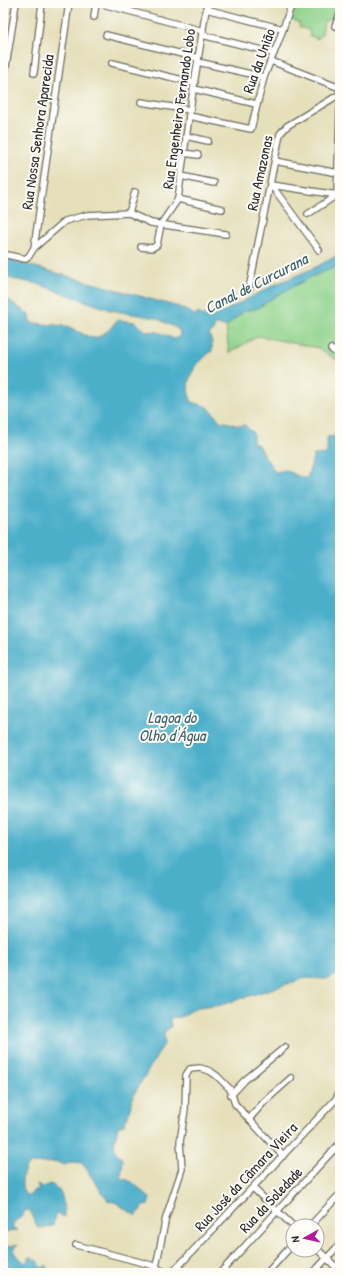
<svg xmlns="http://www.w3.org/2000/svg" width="343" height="1276" font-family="'Patrick Hand',sans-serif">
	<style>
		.green { fill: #90d38c; stroke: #5e7f5c }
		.water { fill: #4bafca; stroke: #3b6d7a }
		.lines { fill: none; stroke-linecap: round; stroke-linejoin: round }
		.minor-casing { stroke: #6c6a5d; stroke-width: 8 }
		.minor { stroke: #fff; stroke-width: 5.5 }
		.labels { text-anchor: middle; stroke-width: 4; stroke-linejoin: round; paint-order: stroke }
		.street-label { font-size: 15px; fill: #2b2b2b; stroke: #fdfcf7 }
		.water-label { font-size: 16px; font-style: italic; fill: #38606b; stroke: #fdfcf7 }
	</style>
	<rect width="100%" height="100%" fill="#fdfcf7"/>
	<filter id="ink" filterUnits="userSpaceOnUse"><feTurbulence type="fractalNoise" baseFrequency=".025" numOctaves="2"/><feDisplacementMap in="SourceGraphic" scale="8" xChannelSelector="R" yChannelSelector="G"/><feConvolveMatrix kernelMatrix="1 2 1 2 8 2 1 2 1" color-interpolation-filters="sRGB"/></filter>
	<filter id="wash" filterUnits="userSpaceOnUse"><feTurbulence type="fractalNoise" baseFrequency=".012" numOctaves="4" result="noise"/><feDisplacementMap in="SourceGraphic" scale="16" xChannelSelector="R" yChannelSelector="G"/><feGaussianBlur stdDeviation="0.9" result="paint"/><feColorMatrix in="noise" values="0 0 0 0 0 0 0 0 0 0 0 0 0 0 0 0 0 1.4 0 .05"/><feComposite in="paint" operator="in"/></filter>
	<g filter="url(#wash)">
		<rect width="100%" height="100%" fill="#e5dfba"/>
		<!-- green -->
		<g class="green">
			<path d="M 294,3 L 339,3 L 333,19 L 324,21 L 322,34 L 318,39 L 310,36 L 309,30 L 299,27 L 300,24 L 292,19 L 290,13 Z"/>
			<path d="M 340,265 L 340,362 L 318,348 L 258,336 L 229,353 L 226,326 L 244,311 L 258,308 L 277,295 L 311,277 Z"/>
		</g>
		<!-- water -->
		<g class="water">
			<path d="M 340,254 L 340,265 L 336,267 L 311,277 L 277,295 L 258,308 L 244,311 L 226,326 L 215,325 L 213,331 L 209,333 L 212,342 L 212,351 C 196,363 181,381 192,402 L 208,407 L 221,422 C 230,421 234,427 245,425 L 253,433 L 253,443 L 257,444 L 275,472 L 286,470 L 302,478 L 307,478 L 314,455 L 327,454 L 327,437 L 335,436 L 340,442 L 340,974 L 326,979 L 306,978 L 221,1005 L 191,1009 L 183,1016 L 170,1019 L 171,1027 L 164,1032 L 164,1044 L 134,1094 L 128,1116 L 124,1124 L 118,1127 C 115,1140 110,1151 123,1159 L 121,1178 C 138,1182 138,1190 150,1198 L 148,1205 L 143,1206 L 136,1216 L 115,1202 L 108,1201 L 82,1163 L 74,1162 L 64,1165 L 57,1162 L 29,1164 C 22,1170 19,1187 26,1195 L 31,1195 L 33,1191 L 39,1191 L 37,1184 L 44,1187 L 50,1184 C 64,1189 64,1204 64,1217 L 59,1214 L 55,1215 L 53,1226 L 38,1228 C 34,1222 34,1216 29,1210 L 26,1210 L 21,1217 L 13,1223 L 13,1228 L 17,1230 L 4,1232 L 3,1230 L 3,296 L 28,314 L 31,323 L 67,326 L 91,338 L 98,337 L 109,330 L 117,320 L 135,322 L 146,331 L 158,332 L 174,339 L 179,337 L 180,333 L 178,329 L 156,318 L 110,310 L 38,284 L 3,277 L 3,258 L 179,307 L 192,313 L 193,316 L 197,313 L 211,318 L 274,285 L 314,268 Z"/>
			<path d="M 18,1244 L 15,1248 L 14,1253 L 25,1263 L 28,1262 L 30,1256 L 38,1262 L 43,1269 L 46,1265 L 48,1267 L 46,1273 L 3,1273 L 3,1248 Z"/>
		</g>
	</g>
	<g filter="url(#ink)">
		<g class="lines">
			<defs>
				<g id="minor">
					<path d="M 99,3 L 203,31"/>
					<path d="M 206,9 L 283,29"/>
					<path d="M 94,17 L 96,3"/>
					<path d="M 335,26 L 340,14"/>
					<path d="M 106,35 L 198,58"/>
					<path d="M 202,35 L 274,53"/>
					<path d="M 271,61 L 340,88"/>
					<path d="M 198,62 L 264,77"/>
					<path d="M 112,63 L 195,83"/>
					<path d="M 34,73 L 42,3"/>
					<path d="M 3,85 L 16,3"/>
					<path d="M 194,89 L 256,104"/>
					<path d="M 141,102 L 190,110"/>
					<path d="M 189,116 L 251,129 L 264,77 L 278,43 L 292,3"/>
					<path d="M 186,136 L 208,141"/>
					<path d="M 183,153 L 198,155"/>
					<path d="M 275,161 L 338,173"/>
					<path d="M 181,176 L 214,183"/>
					<path d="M 271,185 L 338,195"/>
					<path d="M 272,186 L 319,250"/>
					<path d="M 178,199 L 222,209"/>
					<path d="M 129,213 L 135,192"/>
					<path d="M 308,214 L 337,195 L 340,109"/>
					<path d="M 141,247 L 152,248 L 157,245 L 161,224 L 178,199 L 189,116 L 207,3"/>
					<path d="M 34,248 L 65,221 L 87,215 L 129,213 L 151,223 L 226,234"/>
					<path d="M 3,254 L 25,259 L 29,256 L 34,248 L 69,3"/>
					<path d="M 249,289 L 280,134 L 287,126 L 340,94"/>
					<path d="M 331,349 L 340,356"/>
					<path d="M 231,1095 L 245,1080 L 285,1047"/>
					<path d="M 337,1098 L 340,1087"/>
					<path d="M 249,1119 L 264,1102 L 291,1078"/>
					<path d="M 253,1188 L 293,1226"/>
					<path d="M 310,1226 L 340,1194"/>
					<path d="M 76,1245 L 151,1265 L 167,1273"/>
					<path d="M 317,1249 L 340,1271"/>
					<path d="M 156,1267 L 166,1217 L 182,1169 L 180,1142 L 185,1109 L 186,1075 L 190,1069 L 200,1068 L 210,1071 L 217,1076 L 230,1089 L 235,1104 L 283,1156"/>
					<path d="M 172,1273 L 337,1098"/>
					<path d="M 220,1273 L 340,1143"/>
					<path d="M 267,1273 L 293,1244"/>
					<path d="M 313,1273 L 340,1244"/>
				</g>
			</defs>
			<!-- minor casing -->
			<use href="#minor" class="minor-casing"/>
			<!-- minor -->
			<use href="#minor" class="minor"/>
		</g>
	</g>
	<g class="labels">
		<!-- street labels -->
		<g class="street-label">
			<text transform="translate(259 61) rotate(-70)" y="5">Rua da União</text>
			<text transform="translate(179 109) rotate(-82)" y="5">Rua Engenheiro Fernando Lobo</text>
			<text transform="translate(38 132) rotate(-82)" y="5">Rua Nossa Senhora Aparecida</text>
			<text transform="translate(260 173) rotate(-78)" y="5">Rua Amazonas</text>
			<text transform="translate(246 1177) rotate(-47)" y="5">Rua José da Câmara Vieira</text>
			<text transform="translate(271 1200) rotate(-47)" y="5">Rua da Soledade</text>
		</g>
		<!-- water labels -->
		<g class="water-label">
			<text transform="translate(256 283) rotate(-27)" y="6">Canal de Curcurana</text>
			<text x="172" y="723">Lagoa do<tspan x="172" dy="18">Olho d'Água</tspan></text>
		</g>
	</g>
	<!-- margin -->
	<rect width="343" height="1276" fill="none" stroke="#fdfcf7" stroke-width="16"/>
	<!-- north arrow -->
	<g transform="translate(305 1238) rotate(262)"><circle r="19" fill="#fdfcf7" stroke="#a9a8a5"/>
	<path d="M0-3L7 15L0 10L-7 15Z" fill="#b5179e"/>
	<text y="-6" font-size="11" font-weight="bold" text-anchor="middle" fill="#2b2b2b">N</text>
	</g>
</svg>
